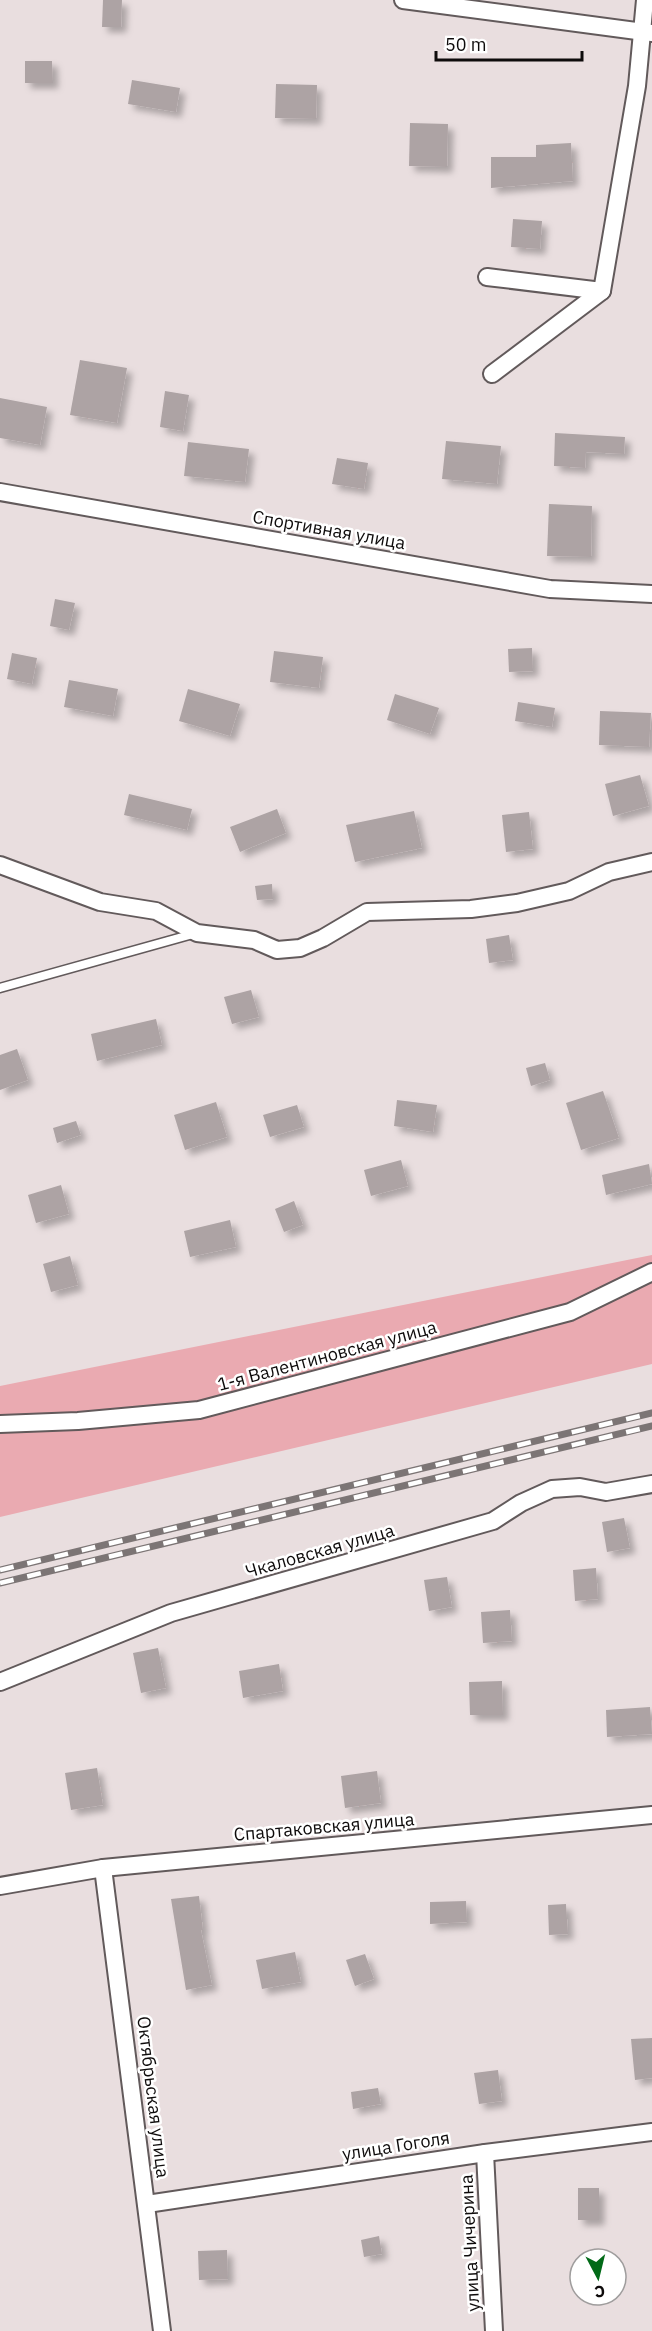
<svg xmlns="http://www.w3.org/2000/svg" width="652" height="2331" font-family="'IBM Plex Sans',sans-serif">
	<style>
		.green { fill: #eaaab1 }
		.building { fill: #ada3a4; filter: url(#shadow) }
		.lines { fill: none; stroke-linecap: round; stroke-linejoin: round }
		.lane-casing { stroke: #625a5b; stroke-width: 11 }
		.street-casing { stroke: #625a5b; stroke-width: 20 }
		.lane { stroke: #fff; stroke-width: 8 }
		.street { stroke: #fff; stroke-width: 16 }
		.rail-casing { stroke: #7c7575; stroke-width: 7 }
		.rail { stroke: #fff; stroke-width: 4.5; stroke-dasharray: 14; stroke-linecap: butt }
		.labels { text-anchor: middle; stroke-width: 5; stroke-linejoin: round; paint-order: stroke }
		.street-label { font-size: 18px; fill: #0e0b0b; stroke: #fff }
	</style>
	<defs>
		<filter id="shadow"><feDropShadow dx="5.5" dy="5.5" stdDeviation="3" flood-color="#0004"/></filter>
	</defs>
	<rect width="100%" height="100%" fill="#e9dedf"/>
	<!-- green -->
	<path class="green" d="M 652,1255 L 652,1364 L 0,1517 L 0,1386 Z"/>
	<!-- building -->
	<g class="building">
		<path d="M 103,0 L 122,0 L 121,27 L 102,27 Z"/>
		<path d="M 25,61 L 52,61 L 53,83 L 25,83 Z"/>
		<path d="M 132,80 L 180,88 L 176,112 L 128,104 Z"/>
		<path d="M 276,84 L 317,85 L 316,119 L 275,118 Z"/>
		<path d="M 410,123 L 448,124 L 447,167 L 409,166 Z"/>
		<path d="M 571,143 L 573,181 L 491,188 L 491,157 L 536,157 L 536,145 Z"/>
		<path d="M 513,219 L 542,221 L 540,249 L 511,247 Z"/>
		<path d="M 80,360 L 127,368 L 117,423 L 70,415 Z"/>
		<path d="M 165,391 L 189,395 L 183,431 L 160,427 Z"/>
		<path d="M 0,398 L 47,407 L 40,445 L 0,438 Z"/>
		<path d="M 555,433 L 625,437 L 624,454 L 586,452 L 585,468 L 554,466 Z"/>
		<path d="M 446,441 L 501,446 L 497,484 L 442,479 Z"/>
		<path d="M 188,442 L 249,449 L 245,482 L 184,476 Z"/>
		<path d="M 337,458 L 368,463 L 364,489 L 332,484 Z"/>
		<path d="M 549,504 L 592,506 L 591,557 L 547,556 Z"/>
		<path d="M 55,599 L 75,603 L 69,630 L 50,626 Z"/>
		<path d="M 532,648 L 533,671 L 509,672 L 508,649 Z"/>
		<path d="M 274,651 L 323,657 L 319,688 L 270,682 Z"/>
		<path d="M 12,653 L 37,658 L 32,684 L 7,679 Z"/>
		<path d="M 69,680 L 118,689 L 113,716 L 64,707 Z"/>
		<path d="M 188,689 L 240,704 L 230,736 L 179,721 Z"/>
		<path d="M 395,694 L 439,708 L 430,734 L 387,720 Z"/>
		<path d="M 518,702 L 555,708 L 552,727 L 515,721 Z"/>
		<path d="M 600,711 L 651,713 L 649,747 L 599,745 Z"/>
		<path d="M 640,775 L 649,806 L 613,816 L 605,784 Z"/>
		<path d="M 129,794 L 192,809 L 187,830 L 124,815 Z"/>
		<path d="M 277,809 L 286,833 L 240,852 L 230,827 Z"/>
		<path d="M 414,811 L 422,848 L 355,862 L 346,825 Z"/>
		<path d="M 529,812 L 533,849 L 506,852 L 502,815 Z"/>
		<path d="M 272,884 L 273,899 L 257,900 L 255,886 Z"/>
		<path d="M 509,935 L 513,960 L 489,963 L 486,939 Z"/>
		<path d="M 251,990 L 259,1017 L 232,1024 L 224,997 Z"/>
		<path d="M 156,1019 L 162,1045 L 97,1061 L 91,1034 Z"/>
		<path d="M 17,1049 L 28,1080 L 0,1090 L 0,1055 Z"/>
		<path d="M 545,1063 L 550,1080 L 531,1086 L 526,1068 Z"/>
		<path d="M 603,1091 L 619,1138 L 581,1150 L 566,1103 Z"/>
		<path d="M 397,1100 L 437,1105 L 433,1132 L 394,1126 Z"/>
		<path d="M 216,1102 L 227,1137 L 185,1150 L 174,1115 Z"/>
		<path d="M 297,1105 L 304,1127 L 270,1137 L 263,1115 Z"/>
		<path d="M 76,1121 L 81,1135 L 57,1143 L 53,1128 Z"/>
		<path d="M 401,1160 L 408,1186 L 371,1196 L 364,1170 Z"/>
		<path d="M 649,1164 L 652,1184 L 606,1195 L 602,1175 Z"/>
		<path d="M 61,1185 L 69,1214 L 36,1223 L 28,1195 Z"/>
		<path d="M 294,1201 L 303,1225 L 284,1232 L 275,1209 Z"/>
		<path d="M 230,1220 L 236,1247 L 190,1257 L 184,1231 Z"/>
		<path d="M 70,1256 L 78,1285 L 51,1292 L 43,1264 Z"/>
		<path d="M 624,1518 L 630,1548 L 607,1552 L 602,1522 Z"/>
		<path d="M 596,1568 L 598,1599 L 575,1601 L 573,1570 Z"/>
		<path d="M 447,1577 L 452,1607 L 429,1611 L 424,1580 Z"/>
		<path d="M 510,1610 L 512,1641 L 483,1643 L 481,1612 Z"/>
		<path d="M 158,1648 L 166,1688 L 141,1693 L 133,1653 Z"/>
		<path d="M 279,1664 L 283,1691 L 243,1698 L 239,1671 Z"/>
		<path d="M 502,1681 L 503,1715 L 470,1715 L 469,1682 Z"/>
		<path d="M 650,1707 L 652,1734 L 607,1737 L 606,1710 Z"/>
		<path d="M 97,1768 L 103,1805 L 71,1810 L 65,1773 Z"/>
		<path d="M 377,1771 L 381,1803 L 345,1808 L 341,1776 Z"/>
		<path d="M 199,1896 L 203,1930 L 201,1930 L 212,1985 L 186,1990 L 171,1899 Z"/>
		<path d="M 466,1901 L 467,1922 L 430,1924 L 430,1902 Z"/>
		<path d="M 566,1904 L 568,1934 L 549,1935 L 548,1905 Z"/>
		<path d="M 295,1952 L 301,1982 L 262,1989 L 256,1960 Z"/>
		<path d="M 365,1954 L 374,1979 L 355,1986 L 346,1960 Z"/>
		<path d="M 652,2038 L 652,2078 L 635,2080 L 631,2039 Z"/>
		<path d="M 498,2070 L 502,2101 L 479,2104 L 474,2073 Z"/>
		<path d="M 378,2088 L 381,2104 L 353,2109 L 351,2092 Z"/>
		<rect x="578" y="2188" width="21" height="32"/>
		<path d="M 379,2236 L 382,2254 L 364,2257 L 361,2240 Z"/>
		<path d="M 227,2250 L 228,2279 L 199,2280 L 198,2251 Z"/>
	</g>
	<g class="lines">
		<defs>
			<path id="lane" d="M 0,988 L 193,934"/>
			<g id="street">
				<path d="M 403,0 L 652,33"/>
				<path d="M 487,277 L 602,291 L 637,86 L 645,0"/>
				<path d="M 492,374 L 602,291"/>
				<path d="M 0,492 L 550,589 L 652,594"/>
				<path d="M 0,865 L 100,902 L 156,911 L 197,933 L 254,940 L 277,950 L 300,948 L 323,938 L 367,912 L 471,909 L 517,903 L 569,891 L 609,872 L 652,862"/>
				<path d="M 0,1424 L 78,1421 L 199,1410 L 570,1312 L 652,1272"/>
				<path d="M 0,1682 L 171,1613 L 493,1521 L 521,1503 L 552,1489 L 580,1487 L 606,1492 L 652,1484"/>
				<path d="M 103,1868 L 162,2331"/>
				<path d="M 0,1886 L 103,1868 L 652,1815"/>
				<path d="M 485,2153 L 494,2331"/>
				<path d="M 147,2204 L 485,2153 L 652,2132"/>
			</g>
		</defs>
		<!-- lane casing -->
		<use href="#lane" class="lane-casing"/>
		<!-- street casing -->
		<use href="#street" class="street-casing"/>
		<!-- lane -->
		<use href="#lane" class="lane"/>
		<!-- street -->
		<use href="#street" class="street"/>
		<defs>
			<g id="rail">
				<path d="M 0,1570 L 652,1413"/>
				<path d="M 0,1583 L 652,1426"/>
			</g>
		</defs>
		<!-- rail casing -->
		<use href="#rail" class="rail-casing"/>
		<!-- rail -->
		<use href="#rail" class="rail"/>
	</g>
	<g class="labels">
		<!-- street labels -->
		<g class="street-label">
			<text transform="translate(329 530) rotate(10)" y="6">Спортивная улица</text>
			<text transform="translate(327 1356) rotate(-15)" y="6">1-я Валентиновская улица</text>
			<text transform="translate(320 1551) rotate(-16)" y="6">Чкаловская улица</text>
			<text transform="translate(324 1827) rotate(-5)" y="6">Спартаковская улица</text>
			<text transform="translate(153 2097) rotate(83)" y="6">Октябрьская улица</text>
			<text transform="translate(396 2146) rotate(-9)" y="6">улица Гоголя</text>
			<text transform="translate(470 2243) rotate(-93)" y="6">улица Чичерина</text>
		</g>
	</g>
	<!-- north arrow -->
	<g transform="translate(598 2277) rotate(173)"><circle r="28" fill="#ffffff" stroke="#9f9d9d" stroke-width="1.5"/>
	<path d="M0-4.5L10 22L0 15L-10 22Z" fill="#016a17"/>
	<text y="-9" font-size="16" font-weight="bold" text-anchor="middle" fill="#0e0b0b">С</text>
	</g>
	<!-- scale -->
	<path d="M436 51v9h146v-9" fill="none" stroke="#0e0b0b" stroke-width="3"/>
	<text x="445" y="51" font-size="18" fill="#0e0b0b" stroke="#ffffff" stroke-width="4.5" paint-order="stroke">50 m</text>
</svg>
